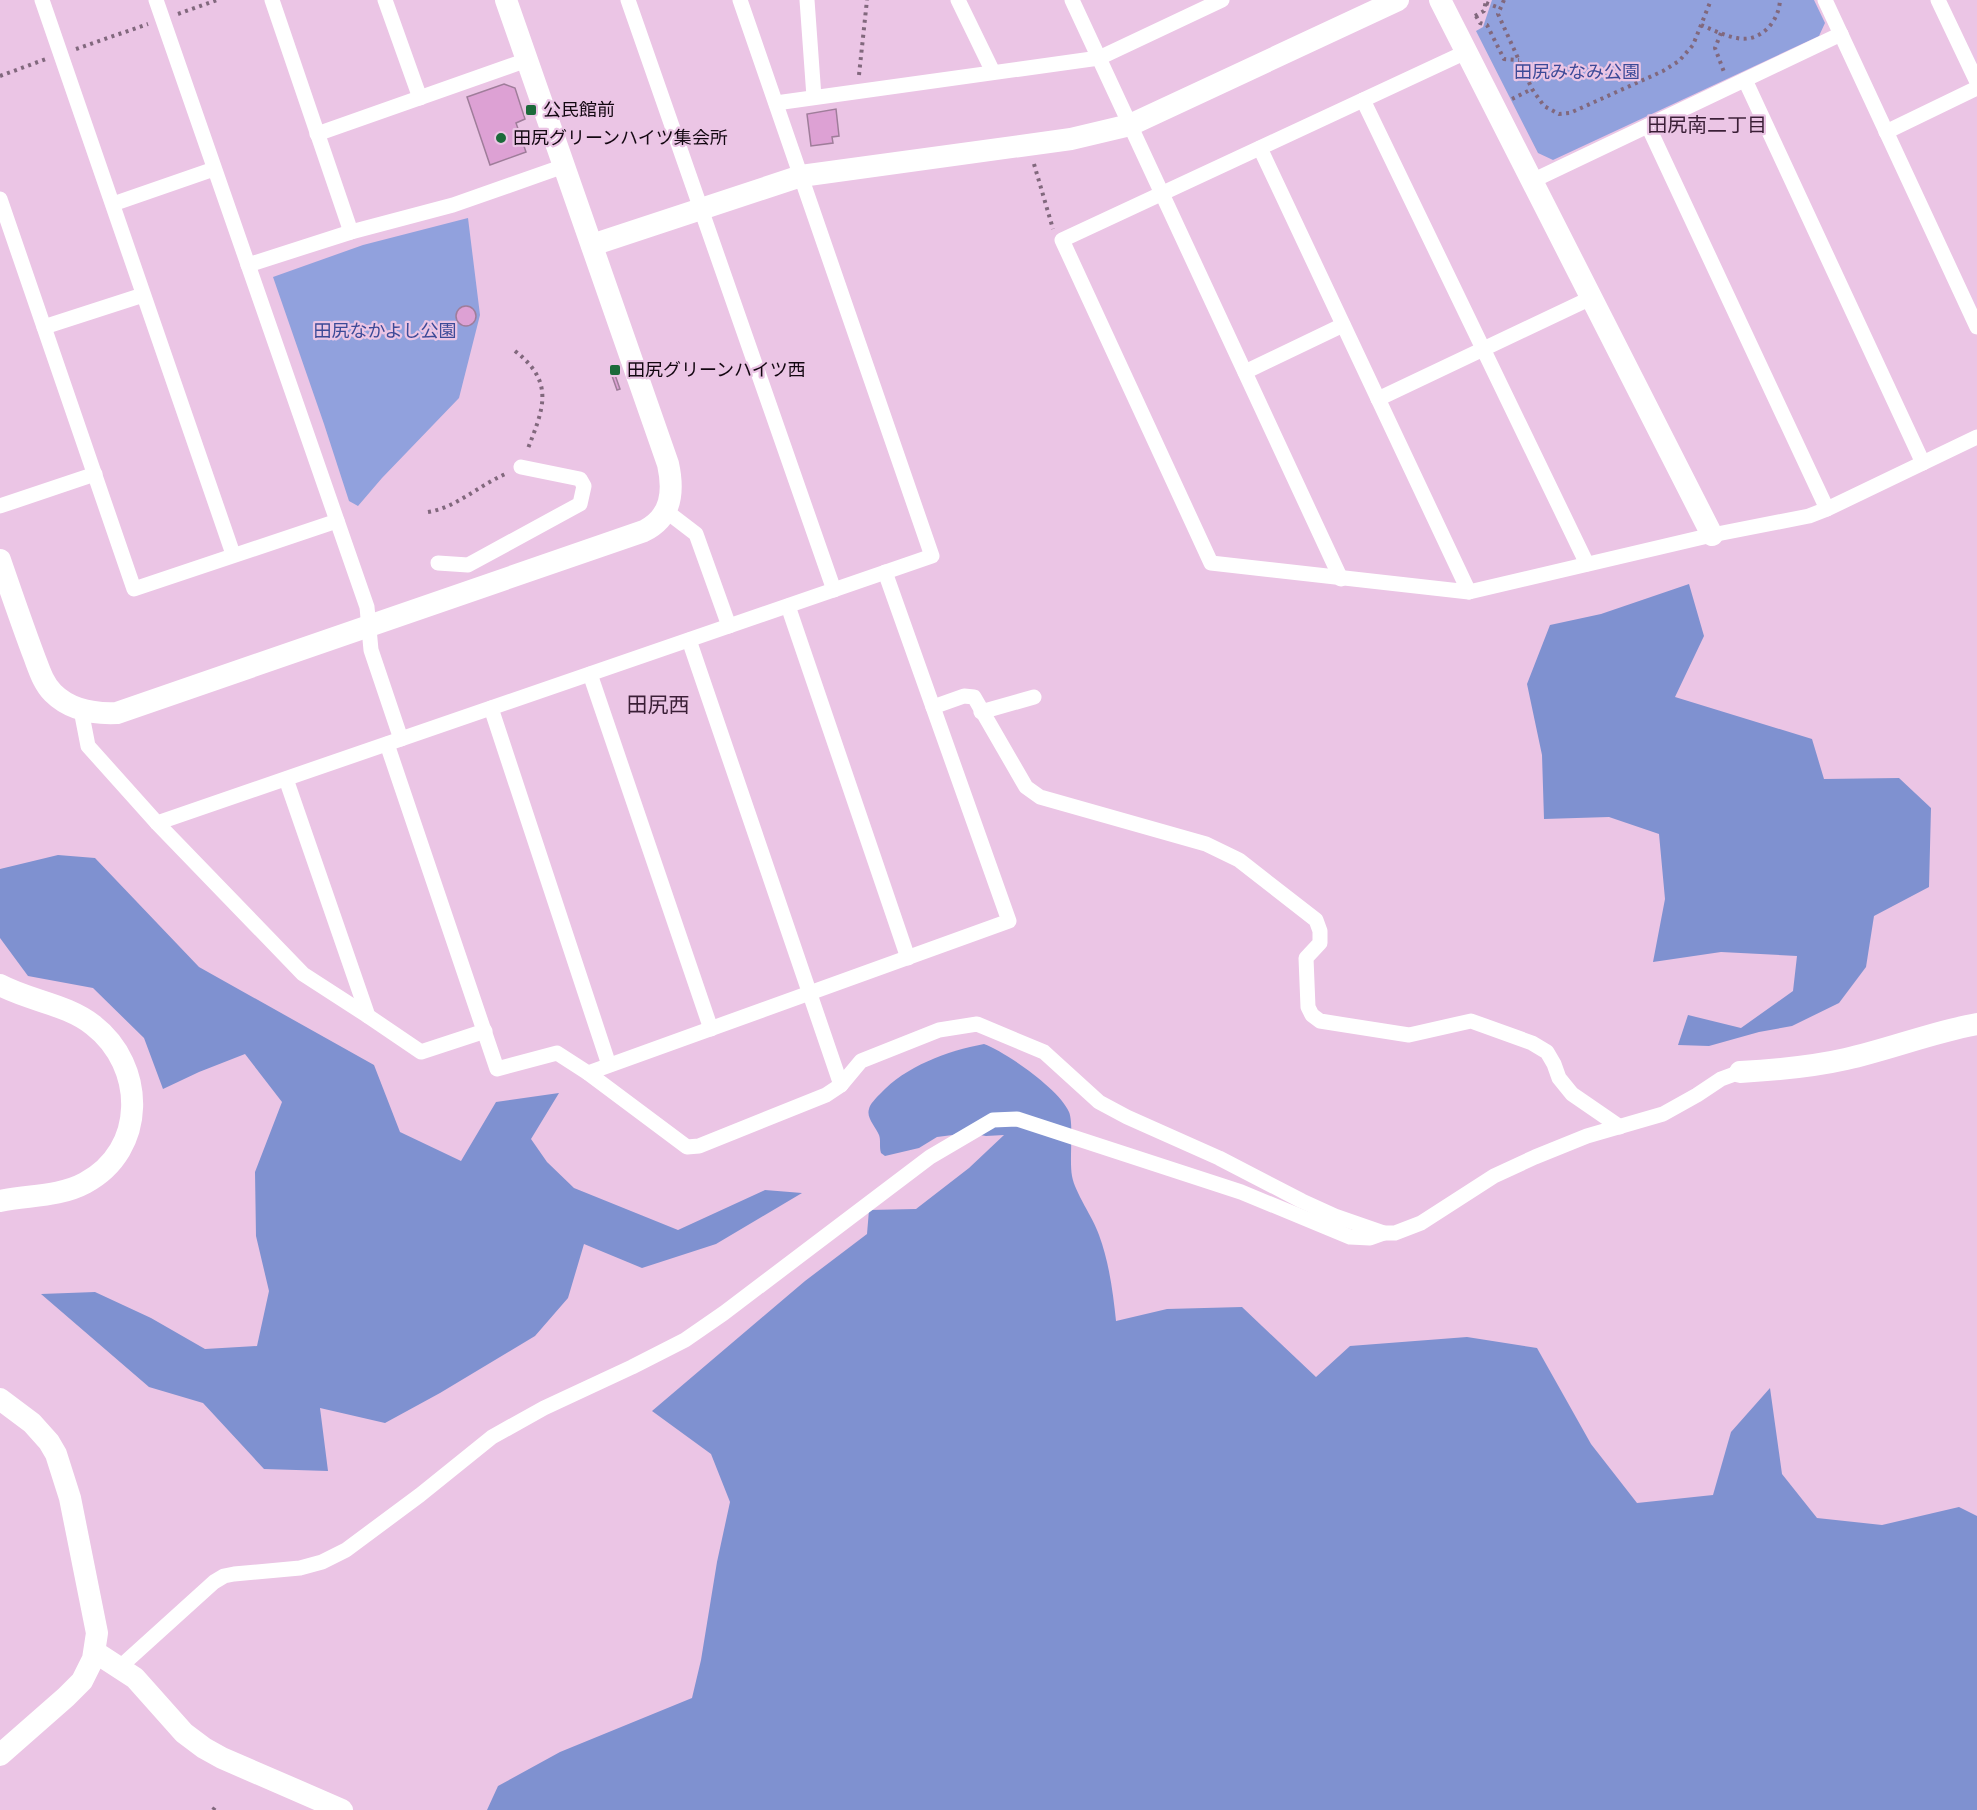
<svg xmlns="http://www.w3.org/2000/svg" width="1977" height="1810" font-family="Montserrat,'Noto Sans JP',sans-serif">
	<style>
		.green { fill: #91a1dd }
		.forest { fill: #7f91d0 }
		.building { fill: #dda1d4; stroke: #9f7d9a; stroke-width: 1.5 }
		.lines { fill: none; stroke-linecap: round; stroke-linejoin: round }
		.path { stroke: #81687d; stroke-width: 4; stroke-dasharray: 3 4.5; stroke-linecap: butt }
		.street { stroke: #fff; stroke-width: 15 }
		.secondary { stroke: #fff; stroke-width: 22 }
		.poi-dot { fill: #1b6a3a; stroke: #ebc5e5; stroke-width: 2 }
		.labels { text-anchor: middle; stroke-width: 4.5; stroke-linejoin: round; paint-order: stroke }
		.park-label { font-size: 18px; fill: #3c4a97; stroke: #ebc5e5 }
		.poi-label { font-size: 18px; fill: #130711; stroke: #ebc5e5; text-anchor: start }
		.neighbourhood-label { font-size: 20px; fill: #3b1f37; stroke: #ebc5e5 }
		.quarter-label { font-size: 21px; fill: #3b1f37; stroke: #ebc5e5 }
	</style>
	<rect width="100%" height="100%" fill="#ebc5e5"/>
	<!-- green -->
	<g class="green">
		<path d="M 1492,0 L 1814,0 L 1825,23 L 1819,36 L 1553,160 L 1538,153 L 1476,31 L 1483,27 Z"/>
		<path d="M 468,218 L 480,315 L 459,398 L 382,478 L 358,506 L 349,501 L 324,424 L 273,277 L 363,245 Z"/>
	</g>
	<!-- forest -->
	<g class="forest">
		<path d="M 1689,584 L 1704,636 L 1675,697 L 1812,739 L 1824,779 L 1899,778 L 1931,808 L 1929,887 L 1874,916 L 1866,967 L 1839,1003 L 1792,1026 L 1759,1032 L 1709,1046 L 1678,1045 L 1688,1015 L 1741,1028 L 1793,991 L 1797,956 L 1721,952 L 1653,962 L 1665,899 L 1659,834 L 1609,817 L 1544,819 L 1542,755 L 1527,684 L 1550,625 L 1601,614 Z"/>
		<path d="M 58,855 L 95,858 L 199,967 L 374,1065 L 400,1132 L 461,1161 L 496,1102 L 559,1093 L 531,1139 L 547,1162 L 574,1188 L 678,1230 L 765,1190 L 802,1193 L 716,1244 L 642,1268 L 584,1244 L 568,1298 L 535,1336 L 440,1393 L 385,1423 L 320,1408 L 328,1471 L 264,1469 L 203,1403 L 149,1387 L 41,1294 L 95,1292 L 151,1318 L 205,1349 L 257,1346 L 269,1291 L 256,1236 L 255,1172 L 282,1102 L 245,1054 L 199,1072 L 163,1089 L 144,1038 L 93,988 L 28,976 L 0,938 L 0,869 Z"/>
		<path d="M 984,1044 C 1006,1052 1060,1090 1069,1112 C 1074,1124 1069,1160 1072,1176 C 1075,1193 1093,1217 1099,1235 C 1109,1262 1113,1292 1116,1321 L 1167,1309 L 1242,1307 L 1316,1377 L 1350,1346 L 1467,1337 L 1537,1348 L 1591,1444 L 1637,1503 L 1713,1495 L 1731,1432 L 1770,1388 L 1782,1474 L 1817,1518 L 1882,1525 L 1959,1507 L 1977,1516 L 1977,1810 L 487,1810 L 498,1786 L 560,1752 L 692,1698 L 701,1660 L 717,1562 L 730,1502 L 711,1454 L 652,1411 L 805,1281 L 867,1234 L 869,1210 L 916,1209 L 969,1168 L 1004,1135 L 986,1136 L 968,1133 L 937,1137 L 919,1148 L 885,1156 L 881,1153 C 879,1147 881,1140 879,1135 C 876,1127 866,1118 869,1109 C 870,1104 876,1098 880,1094 C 906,1066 947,1051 984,1044 Z"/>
	</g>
	<!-- building -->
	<g class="building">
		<path d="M 504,84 L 515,88 L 525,119 L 516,123 L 526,152 L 490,165 L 467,97 Z"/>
		<path d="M 836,109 L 839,136 L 832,137 L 833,143 L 811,146 L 807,114 Z"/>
		<circle cx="466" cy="316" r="10"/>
		<path d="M 614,372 L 620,389 L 617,390 L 611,373 Z"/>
	</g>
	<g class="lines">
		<!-- path -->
		<g class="path">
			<path d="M 1504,0 L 1498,14 L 1532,89 L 1544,106 L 1559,114 L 1570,113 L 1663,71 L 1679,61 L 1693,45 L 1711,0"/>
			<path d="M 1486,3 L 1500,8"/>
			<path d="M 178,14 L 217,0"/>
			<path d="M 1475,16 L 1484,11 L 1486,0"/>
			<path d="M 1476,16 L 1480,23 L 1487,25 L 1504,59 L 1519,60"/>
			<path d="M 1701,25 C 1713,30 1725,36 1737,38 C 1760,43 1779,22 1780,0"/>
			<path d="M 1721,33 L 1715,48 L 1724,72"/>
			<path d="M 76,49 L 148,24"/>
			<path d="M 859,75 L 867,0"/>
			<path d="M 0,76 L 46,59"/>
			<path d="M 1512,99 L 1532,89"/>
			<path d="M 1034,164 L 1053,229"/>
			<path d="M 515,351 C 556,383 543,409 527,451"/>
			<path d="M 428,512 C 458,507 480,484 508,473"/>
			<path d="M 213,1810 L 216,1806"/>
		</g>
		<!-- street -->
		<g class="street">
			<path d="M 42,0 L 233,554"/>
			<path d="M 156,0 L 367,607 L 371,650 L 401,739"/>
			<path d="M 272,0 L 351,232"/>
			<path d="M 385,0 L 420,98"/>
			<path d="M 628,0 L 834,590"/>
			<path d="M 807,0 L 814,97"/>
			<path d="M 958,0 L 993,72"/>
			<path d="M 1072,0 L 1341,579"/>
			<path d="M 1825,0 L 1977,327"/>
			<path d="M 1938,0 L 1977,82"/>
			<path d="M 1466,52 L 1062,240 L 1211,563 L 1469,592 L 1712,535 L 1809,516 L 1827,509 L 1977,437"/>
			<path d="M 1745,80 L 1923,463"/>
			<path d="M 1363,100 L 1587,564"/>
			<path d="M 776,103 L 1099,58 L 1222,0"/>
			<path d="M 1648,126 L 1827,509"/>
			<path d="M 1886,132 L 1977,88"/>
			<path d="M 317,134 L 527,60"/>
			<path d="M 1260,148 L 1469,592"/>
			<path d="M 1532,181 L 1841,34"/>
			<path d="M 0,199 L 134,589 L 337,521"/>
			<path d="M 113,204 L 214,169"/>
			<path d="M 248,265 L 351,232 L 453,205 L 564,166"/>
			<path d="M 44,327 L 143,295"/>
			<path d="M 1245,372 L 1343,325"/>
			<path d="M 1378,399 L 1591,298"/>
			<path d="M 0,506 L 95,474"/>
			<path d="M 666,511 L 696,534 L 729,626"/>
			<path d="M 438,563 L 468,565 L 580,504 L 584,486 L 580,479 L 521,467"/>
			<path d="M 788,606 L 908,958"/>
			<path d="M 689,640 L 841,1085"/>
			<path d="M 590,674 L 711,1029"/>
			<path d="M 933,707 L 964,696 L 974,697 L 1026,787 L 1040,797 L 1206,844 L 1239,860 L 1316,920 L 1320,931 L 1320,943 L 1306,958 L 1308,1007 L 1312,1015 L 1320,1021 L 1409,1035 L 1471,1021 L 1532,1043 L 1547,1052 L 1554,1064 L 1559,1078 L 1572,1094 L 1620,1127"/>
			<path d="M 491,708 L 609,1065"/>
			<path d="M 81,710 L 88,746 L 157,823 L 303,974 L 368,1016"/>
			<path d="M 981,712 L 1034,697"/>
			<path d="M 387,744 L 497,1069 L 557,1053 L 588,1073 L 687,1147 L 699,1146 L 826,1095 L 841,1085 L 861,1061 L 939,1030 L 977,1024 L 1044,1052 L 1099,1102 L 1127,1117 L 1219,1158 L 1302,1201 L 1335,1216 L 1384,1233 L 1395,1233 L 1421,1223 L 1494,1176 L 1535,1157 L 1587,1136 L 1663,1114 L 1697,1095 L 1721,1079 L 1740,1072"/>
			<path d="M 286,779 L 368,1016 L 421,1052 L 485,1031"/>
			<path d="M 157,823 L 932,556 L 740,0"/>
			<path d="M 588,1073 L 1009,921 L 885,572"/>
			<path d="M 120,1667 L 214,1582 L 224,1576 L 234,1574 L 300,1568 L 322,1562 L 346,1550 L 420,1495 L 492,1437 L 544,1408 L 632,1367 L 685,1340 L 724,1313 L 930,1157 L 993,1120 L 1017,1119 L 1241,1192 L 1350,1237 L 1370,1238 L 1384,1233"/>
		</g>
		<!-- secondary -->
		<g class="secondary">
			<path d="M 1440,0 L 1712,535"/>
			<path d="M 592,245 L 801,176 L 1071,139 L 1130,125 L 1398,0"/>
			<path d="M 0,560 C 11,592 22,624 34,656 C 39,669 43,683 53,693 C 70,710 94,714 117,713 L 644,531 C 672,517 674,491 668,464 L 506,0"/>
			<path d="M 0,985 C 30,1001 66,1004 93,1025 C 146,1066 147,1150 85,1183 C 59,1197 28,1195 0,1201"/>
			<path d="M 1740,1072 C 1776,1070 1811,1067 1846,1059 C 1890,1049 1933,1032 1977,1024"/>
			<path d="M 0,1399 L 32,1423 L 49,1442 L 56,1454 L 70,1498 L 97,1633 L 93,1659 L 82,1681 L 66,1697 L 0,1755"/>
			<path d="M 95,1652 L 135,1678 L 184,1733 L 204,1748 L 222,1758 L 342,1810"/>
		</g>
	</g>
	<!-- markers -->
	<g class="poi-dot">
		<rect x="525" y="104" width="12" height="12" rx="3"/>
		<circle cx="501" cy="138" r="6"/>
		<rect x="609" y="364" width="12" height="12" rx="3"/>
	</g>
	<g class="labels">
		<!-- park labels -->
		<g class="park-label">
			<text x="1577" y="78">田尻みなみ公園</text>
			<text x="385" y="337">田尻なかよし公園</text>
		</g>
		<!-- poi labels -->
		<g class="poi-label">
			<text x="543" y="116">公民館前</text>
			<text x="513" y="144">田尻グリーンハイツ集会所</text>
			<text x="627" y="376">田尻グリーンハイツ西</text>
		</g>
		<!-- neighbourhood labels -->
		<g class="neighbourhood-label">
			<text x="1707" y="132">田尻南二丁目</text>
		</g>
		<!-- quarter labels -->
		<g class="quarter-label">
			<text x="658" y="712">田尻西</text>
		</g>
	</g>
</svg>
